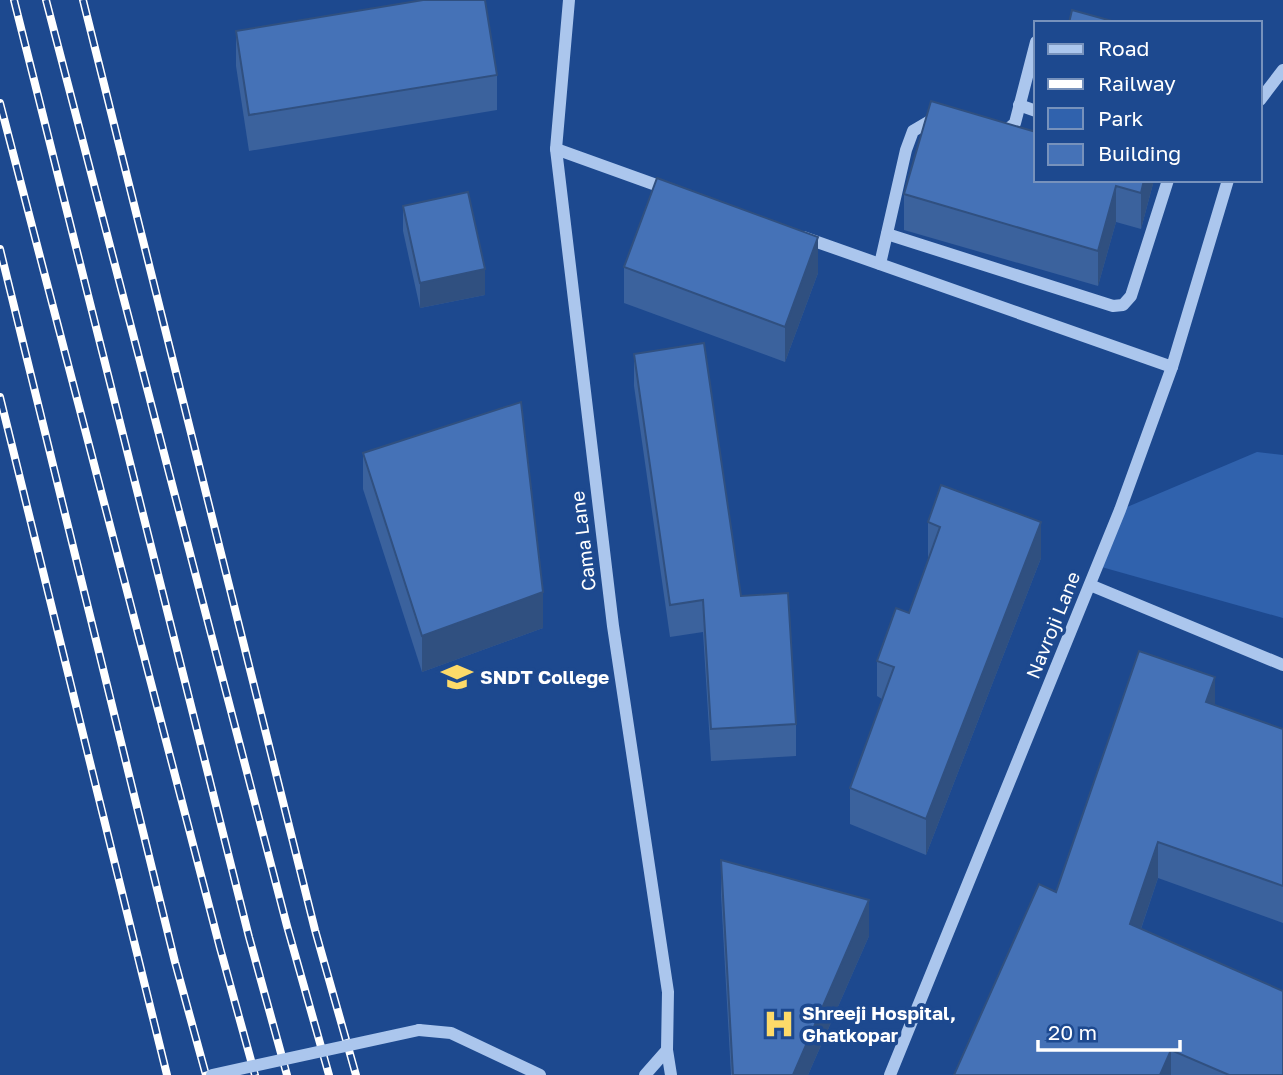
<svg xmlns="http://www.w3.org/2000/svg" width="1283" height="1075" font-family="'Golos Text',sans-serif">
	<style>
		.green { fill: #3062ad }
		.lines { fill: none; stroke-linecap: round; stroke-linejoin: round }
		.minor { stroke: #abc6ed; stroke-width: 12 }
		.rail-casing { stroke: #fff; stroke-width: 8 }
		.rail { stroke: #1d498f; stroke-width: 5; stroke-dasharray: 16; stroke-linecap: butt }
		.minor-bridge { stroke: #abc6ed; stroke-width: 12 }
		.wall { fill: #3b629d }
		.shaded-wall { fill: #305080 }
		.building { fill: #4572b7; stroke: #305080; stroke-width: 2 }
		.labels { text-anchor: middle; stroke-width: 7; stroke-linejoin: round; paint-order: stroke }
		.street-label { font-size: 19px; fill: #fff; stroke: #1d498f }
		.poi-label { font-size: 19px; font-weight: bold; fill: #fff; stroke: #1d498f; text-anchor: start }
	</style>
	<rect width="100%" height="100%" fill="#1d498f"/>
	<!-- green -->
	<path class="green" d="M 1257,452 L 1283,455 L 1283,618 L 1098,566 L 1120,510 Z"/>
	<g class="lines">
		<!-- minor -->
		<g class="minor">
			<path d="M 569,0 L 556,149 L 613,626 L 668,992 L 667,1050 L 671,1075"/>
			<path d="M 1260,100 L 1283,70"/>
			<path d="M 1019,105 L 1036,111"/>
			<path d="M 1002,134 L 1015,123 L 1036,42"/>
			<path d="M 556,149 L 670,190"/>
			<path d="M 887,234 L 1113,306 L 1123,305 L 1131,296 L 1168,180"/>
			<path d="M 803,237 L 1172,367"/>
			<path d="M 880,264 L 906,150 L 913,131 L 930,121 L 940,124"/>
			<path d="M 1090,585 L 1283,665"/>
			<path d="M 419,1030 L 451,1033 L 540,1075"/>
			<path d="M 645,1075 L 667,1050"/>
			<path d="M 890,1075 L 1120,510 L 1172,367 L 1228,180"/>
		</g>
		<defs>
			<g id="rail">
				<path d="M 14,0 L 249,937 L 287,1075"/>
				<path d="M 46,0 L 287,926 L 329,1075"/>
				<path d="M 83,0 L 315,930 L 356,1075"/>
				<path d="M 0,103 L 220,948 L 255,1075"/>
				<path d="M 0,249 L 175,962 L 206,1075"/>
				<path d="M 0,397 L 167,1075"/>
			</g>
		</defs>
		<!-- rail casing -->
		<use href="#rail" class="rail-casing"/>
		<!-- rail -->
		<use href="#rail" class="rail"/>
		<!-- minor-bridge -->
		<path class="minor-bridge" d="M 212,1075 L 419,1030"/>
	</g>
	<!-- wall -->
	<g class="wall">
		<path d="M 236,31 L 497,75 L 497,110 L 249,151 L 236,66 Z"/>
		<path d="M 1154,180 L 1141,229 L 1116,222 L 1098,286 L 904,230 L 904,194 Z"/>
		<path d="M 403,206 L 485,295 L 420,308 L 403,231 Z"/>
		<path d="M 624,267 L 818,273 L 785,362 L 624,303 Z"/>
		<path d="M 634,354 L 741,596 L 796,724 L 796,756 L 711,761 L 703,632 L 670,637 L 634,386 Z"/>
		<path d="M 363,453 L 543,628 L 422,672 L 363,489 Z"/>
		<path d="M 928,522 L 1041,558 L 926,855 L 850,824 L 850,788 L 882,699 L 877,696 L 877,661 L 909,613 L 929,558 L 928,558 Z"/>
		<path d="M 1215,705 L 1283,729 L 1283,923 L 1158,878 L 1141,929 L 1283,1075 L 954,1075 L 1056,892 Z"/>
		<path d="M 721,860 L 869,936 L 808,1075 L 731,1075 L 721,895 Z"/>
	</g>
	<!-- shaded-wall -->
	<g class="shaded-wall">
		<path d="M 1144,180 L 1154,180 L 1141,229 L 1141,193 Z"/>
		<path d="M 1116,186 L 1116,222 L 1098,286 L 1098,251 Z"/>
		<path d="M 818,237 L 818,273 L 785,362 L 785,327 Z"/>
		<path d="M 485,269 L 485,295 L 420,308 L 420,283 Z"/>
		<path d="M 1041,522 L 1041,558 L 926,855 L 926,819 Z"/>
		<path d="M 543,592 L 543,628 L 422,672 L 422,636 Z"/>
		<path d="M 1215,677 L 1215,714 L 1206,702 Z"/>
		<path d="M 1158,842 L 1158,878 L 1130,961 L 1130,924 Z"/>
		<path d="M 869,900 L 869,936 L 808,1075 L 793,1075 Z"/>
		<path d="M 1171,1050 L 1171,1075 L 1160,1075 Z"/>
	</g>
	<!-- building -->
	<g class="building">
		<path d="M 423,0 L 485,0 L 497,75 L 249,115 L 236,31 Z"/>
		<path d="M 1072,10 L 1119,23 L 1069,23 Z"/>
		<path d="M 931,101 L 1036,132 L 1036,180 L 1144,180 L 1141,193 L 1116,186 L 1098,251 L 904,194 Z"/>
		<path d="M 657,178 L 818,237 L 785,327 L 624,267 Z"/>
		<path d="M 468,192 L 485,269 L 420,283 L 403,206 Z"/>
		<path d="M 704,343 L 741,596 L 788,593 L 796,724 L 711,729 L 703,600 L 670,605 L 634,354 Z"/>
		<path d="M 521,402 L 543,592 L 422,636 L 363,453 Z"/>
		<path d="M 941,485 L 1041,522 L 926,819 L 850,788 L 894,667 L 877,661 L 896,608 L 909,613 L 940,527 L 928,522 Z"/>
		<path d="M 1139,651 L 1215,677 L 1206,702 L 1283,729 L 1283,886 L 1158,842 L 1130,924 L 1283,991 L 1283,1075 L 1229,1075 L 1171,1050 L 1160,1075 L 954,1075 L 1039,884 L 1056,892 Z"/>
		<path d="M 721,860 L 869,900 L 793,1075 L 733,1075 Z"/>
	</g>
	<!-- icons -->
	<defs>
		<symbol id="university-bare" viewBox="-9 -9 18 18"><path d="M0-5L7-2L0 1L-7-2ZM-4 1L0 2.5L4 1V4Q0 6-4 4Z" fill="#fdda69" stroke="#1d498f" stroke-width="2.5" paint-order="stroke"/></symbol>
		<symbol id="hospital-bare" viewBox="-9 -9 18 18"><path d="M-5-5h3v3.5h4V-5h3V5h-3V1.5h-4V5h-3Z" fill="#fdda69" stroke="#1d498f" stroke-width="2.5" paint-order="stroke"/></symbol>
	</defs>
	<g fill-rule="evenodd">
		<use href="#university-bare" x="435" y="655" width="44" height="44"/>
		<use href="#hospital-bare" x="757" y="1002" width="44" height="44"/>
	</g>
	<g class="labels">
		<!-- street labels -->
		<g class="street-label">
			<text transform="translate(583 541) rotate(-97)" y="7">Cama Lane</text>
			<text transform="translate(1053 625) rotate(-68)" y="7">Navroji Lane</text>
		</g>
		<!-- poi labels -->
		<g class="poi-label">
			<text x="480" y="684">SNDT College</text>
			<text x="802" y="1020">Shreeji Hospital,<tspan x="802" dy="22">Ghatkopar</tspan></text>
		</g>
	</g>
	<!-- legend -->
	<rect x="1034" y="21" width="228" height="161" fill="#1d498f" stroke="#7792bc" stroke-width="2"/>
	<rect x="1048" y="44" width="35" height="10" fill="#abc6ed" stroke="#7792bc" stroke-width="2"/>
	<text x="1098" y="56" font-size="21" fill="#ffffff">Road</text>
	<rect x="1048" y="79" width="35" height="10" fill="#ffffff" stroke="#7792bc" stroke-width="2"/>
	<text x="1098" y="91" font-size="21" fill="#ffffff">Railway</text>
	<rect x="1048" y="108" width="35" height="21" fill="#3062ad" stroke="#7792bc" stroke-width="2"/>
	<text x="1098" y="126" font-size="21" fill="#ffffff">Park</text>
	<rect x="1048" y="144" width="35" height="21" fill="#4572b7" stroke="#7792bc" stroke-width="2"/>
	<text x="1098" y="161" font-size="21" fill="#ffffff">Building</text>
	<!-- scale -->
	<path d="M1038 1040v10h142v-10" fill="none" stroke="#ffffff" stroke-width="3.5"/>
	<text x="1048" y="1040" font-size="21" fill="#ffffff" stroke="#1d498f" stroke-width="5" paint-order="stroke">20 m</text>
</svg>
